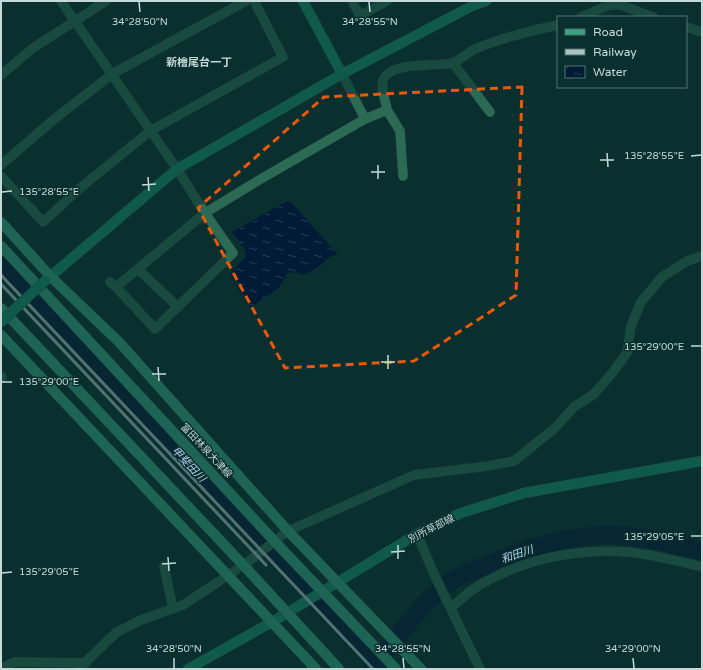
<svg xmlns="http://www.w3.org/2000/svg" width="703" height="670" font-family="'Varela Round','Noto Sans JP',sans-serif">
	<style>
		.water { fill: url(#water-ripples) }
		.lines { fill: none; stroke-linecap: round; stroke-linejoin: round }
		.river { stroke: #011b37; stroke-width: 18 }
		.street-casing { stroke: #2b4e4d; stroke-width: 10 }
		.secondary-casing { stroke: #2b4e4d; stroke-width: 11 }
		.primary-casing { stroke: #2b4e4d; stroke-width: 11 }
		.street { stroke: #2b6a53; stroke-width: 9 }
		.secondary { stroke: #178e6b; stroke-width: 10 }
		.primary { stroke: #39a580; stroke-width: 10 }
		.rail { stroke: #acc3c2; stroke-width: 3 }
		.secondary-bridge-casing { stroke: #2b4e4d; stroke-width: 11; stroke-linecap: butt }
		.primary-bridge-casing { stroke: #2b4e4d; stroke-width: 11; stroke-linecap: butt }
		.secondary-bridge { stroke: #178e6b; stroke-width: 10 }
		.primary-bridge { stroke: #39a580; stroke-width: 10 }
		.marked { fill: none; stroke: #e8590c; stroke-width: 3; stroke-dasharray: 8 5; stroke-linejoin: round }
		.ticks { fill: none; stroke: #c5d9d8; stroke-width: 1.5 }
		.labels { text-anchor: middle; stroke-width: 3; stroke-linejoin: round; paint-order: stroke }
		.street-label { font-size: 10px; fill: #c5d9d8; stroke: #092f2f }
		.neighbourhood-label { font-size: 11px; font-weight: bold; fill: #c5d9d8; stroke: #092f2f }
		.water-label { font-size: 11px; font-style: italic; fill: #b2ceee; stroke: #092f2f }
		.ticks-label { font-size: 10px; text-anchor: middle; fill: #c5d9d8; stroke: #092f2f; stroke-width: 3; stroke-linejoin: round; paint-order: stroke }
	</style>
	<defs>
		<pattern id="water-ripples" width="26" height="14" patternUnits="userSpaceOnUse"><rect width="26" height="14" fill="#011b37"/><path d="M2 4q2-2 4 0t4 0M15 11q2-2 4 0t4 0" fill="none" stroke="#253c53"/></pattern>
	</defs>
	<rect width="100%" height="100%" fill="#092f2f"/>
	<!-- water -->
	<path class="water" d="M 287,201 L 291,202 L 338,255 L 331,256 L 316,269 L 302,275 L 296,272 L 288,273 L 278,289 L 258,302 L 251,309 L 228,276 L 246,256 L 244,248 L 232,232 Z"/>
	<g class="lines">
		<!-- river -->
		<g class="river">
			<path d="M 1,263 L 377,664"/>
			<path d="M 372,669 C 397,641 417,605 448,583 C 460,575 477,570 490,564 C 537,543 591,529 643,538 C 663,541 682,547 702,551"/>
		</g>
		<defs>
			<g id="street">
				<path d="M 61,1 L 177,169 L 205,213 L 259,180 L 365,119 L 387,110 C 386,101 379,86 384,78 C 394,61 436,67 452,63 C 459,61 466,54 473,50 C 500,38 529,31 558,25"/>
				<path d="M 352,1 L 360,16 L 387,1"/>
				<path d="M 581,17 L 609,5 L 621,5 L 653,17"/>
				<path d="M 686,27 L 702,32"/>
				<path d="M 453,63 L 490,112"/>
				<path d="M 342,74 L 365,119"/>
				<path d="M 1,75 L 33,48 L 106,1"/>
				<path d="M 387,110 L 400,131 L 403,176"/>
				<path d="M 1,165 L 52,121 L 112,74 L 246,1"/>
				<path d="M 1,176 L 43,222 L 79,189 L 150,131 L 283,57 L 254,1"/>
				<path d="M 138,269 L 178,307"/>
				<path d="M 110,282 L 116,287 L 155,329 L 233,253 L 205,213 L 116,287"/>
				<path d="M 1,378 L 2,377"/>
				<path d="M 417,534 L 434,574 L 480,669"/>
				<path d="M 281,536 L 288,531 L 414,475 L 488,466 L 514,461 L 555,428 L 574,407 L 594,394 L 613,372 L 627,353 L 631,326 L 641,302 L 662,277 L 687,261 L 702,256"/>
				<path d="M 249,561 L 270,545"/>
				<path d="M 164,566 L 173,609"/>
				<path d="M 451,608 C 459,601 466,594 475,588 C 519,560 575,548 627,552 C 652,554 677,561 702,567"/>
				<path d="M 1,669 L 14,662 L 86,663"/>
				<path d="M 78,669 L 117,632 L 141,620 L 183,605 L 236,570"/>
			</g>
			<g id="secondary">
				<path d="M 303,1 L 342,74"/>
				<path d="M 45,281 L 177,169 L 342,74 L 472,6 L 486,1"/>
				<path d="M 188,669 L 272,622 L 417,534 L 461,513 L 524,493 L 702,461"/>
			</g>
			<g id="primary">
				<path d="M 1,222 L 50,276 L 120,343 L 288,531 L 421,669"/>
				<path d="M 1,246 L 278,545"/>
				<path d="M 1,308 L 246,568"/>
				<path d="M 1,335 L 316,669"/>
			</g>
		</defs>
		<!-- street casing -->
		<use href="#street" class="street-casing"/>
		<!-- secondary casing -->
		<use href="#secondary" class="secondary-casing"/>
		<!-- primary casing -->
		<use href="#primary" class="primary-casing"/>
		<!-- street -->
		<use href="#street" class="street"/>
		<!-- secondary -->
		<use href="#secondary" class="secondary"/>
		<!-- primary -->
		<use href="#primary" class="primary"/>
		<!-- rail -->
		<g class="rail">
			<path d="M 1,275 L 373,669"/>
			<path d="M 1,284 L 266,565"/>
		</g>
		<defs>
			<path id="secondary-bridge" d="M 1,322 L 45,281"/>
			<g id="primary-bridge">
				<path d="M 278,545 L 396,669"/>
				<path d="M 246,568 L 339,669"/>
			</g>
		</defs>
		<!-- secondary-bridge casing -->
		<use href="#secondary-bridge" class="secondary-bridge-casing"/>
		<!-- primary-bridge casing -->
		<use href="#primary-bridge" class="primary-bridge-casing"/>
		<!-- secondary-bridge -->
		<use href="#secondary-bridge" class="secondary-bridge"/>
		<!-- primary-bridge -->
		<use href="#primary-bridge" class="primary-bridge"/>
	</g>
	<!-- marked area -->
	<path d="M0 0H703V670H0ZM 522,87 L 516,295 L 414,361 L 285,368 L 198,208 L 324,97 Z" fill="#092f2f" fill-opacity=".55" fill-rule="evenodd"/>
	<path class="marked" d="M 522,87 L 516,295 L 414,361 L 285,368 L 198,208 L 324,97 Z"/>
	<!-- ticks -->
	<path class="ticks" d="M 139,2 L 140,12M 369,2 L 370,12M 607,153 L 608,167M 691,156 L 701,155M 600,160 L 614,160M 378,165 L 378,179M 371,172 L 385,172M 148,177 L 149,191M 142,185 L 156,184M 2,192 L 12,191M 691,346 L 701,346M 388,355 L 388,369M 381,362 L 395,362M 158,367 L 159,381M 152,374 L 166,374M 2,382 L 12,382M 691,536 L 701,536M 398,545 L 398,559M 391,552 L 405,551M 168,557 L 169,571M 162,564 L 176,563M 2,573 L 12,572M 174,658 L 174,668M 403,658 L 404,668M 633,658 L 634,668"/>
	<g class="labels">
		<!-- street labels -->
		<g class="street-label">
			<text transform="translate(207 450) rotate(47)" y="4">富田林泉大津線</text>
			<text transform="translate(431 528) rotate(-27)" y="4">別所草部線</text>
		</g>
		<!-- neighbourhood labels -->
		<g class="neighbourhood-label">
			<text x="199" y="66">新檜尾台一丁</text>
		</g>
		<!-- water labels -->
		<g class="water-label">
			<text transform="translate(189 464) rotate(47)" y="4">甲斐田川</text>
			<text transform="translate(517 554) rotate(-19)" y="4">和田川</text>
		</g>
	</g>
	<g class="ticks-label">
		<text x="140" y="25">34°28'50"N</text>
		<text x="370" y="25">34°28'55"N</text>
		<text x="654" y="159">135°28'55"E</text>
		<text x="49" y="195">135°28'55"E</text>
		<text x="654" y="350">135°29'00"E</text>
		<text x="49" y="385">135°29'00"E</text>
		<text x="654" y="540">135°29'05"E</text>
		<text x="49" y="575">135°29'05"E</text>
		<text x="174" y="652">34°28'50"N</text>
		<text x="403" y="652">34°28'55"N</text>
		<text x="633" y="652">34°29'00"N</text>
	</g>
	<!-- border -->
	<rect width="703" height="670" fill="none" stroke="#c5d9d8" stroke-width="4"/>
	<!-- legend -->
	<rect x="557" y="16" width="130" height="72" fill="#092f2f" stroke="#547373"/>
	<rect x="565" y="29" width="20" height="6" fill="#39a580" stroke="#547373"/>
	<text x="593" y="36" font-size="12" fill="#c5d9d8">Road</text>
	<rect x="565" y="49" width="20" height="6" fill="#acc3c2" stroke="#547373"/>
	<text x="593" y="56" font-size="12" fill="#c5d9d8">Railway</text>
	<rect x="565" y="66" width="20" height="12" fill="url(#water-ripples)" stroke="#547373"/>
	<text x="593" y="76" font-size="12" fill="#c5d9d8">Water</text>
</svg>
